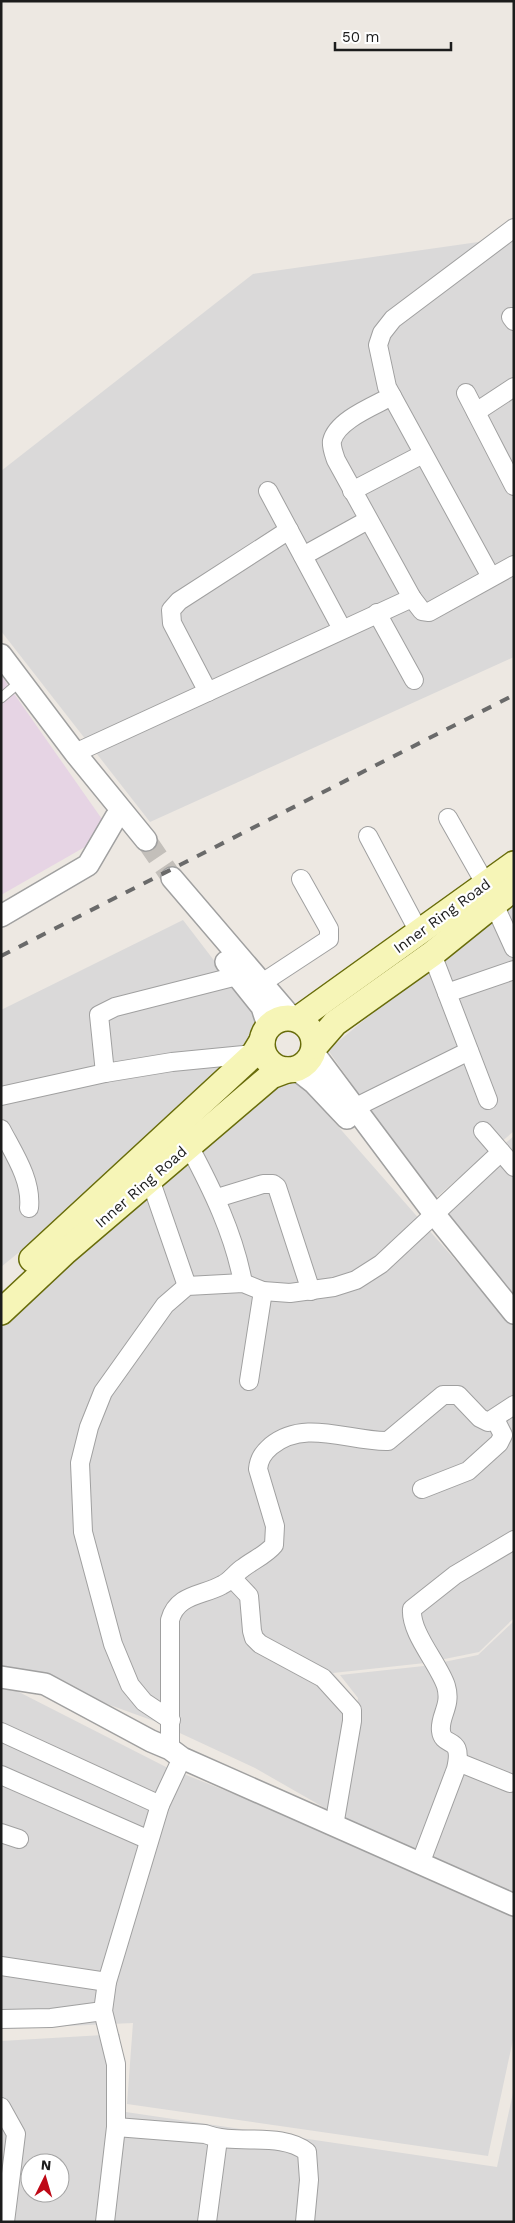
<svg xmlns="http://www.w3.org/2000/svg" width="515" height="2223" font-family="'Work Sans',sans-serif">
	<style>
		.residential { fill: #dad9d9; fill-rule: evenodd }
		.industrial { fill: #e6d4e4 }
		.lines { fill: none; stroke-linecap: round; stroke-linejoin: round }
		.tertiary-tunnel { stroke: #c3bfba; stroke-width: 21; stroke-dasharray: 21 11; stroke-linecap: butt }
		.service-casing { stroke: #a0a0a0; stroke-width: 11 }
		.minor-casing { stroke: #a0a0a0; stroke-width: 20 }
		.tertiary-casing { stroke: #a0a0a0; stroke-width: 24 }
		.secondary-casing { stroke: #686c0a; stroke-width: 28 }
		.service { stroke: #fff; stroke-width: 9 }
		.minor { stroke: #fff; stroke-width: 18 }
		.tertiary { stroke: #fff; stroke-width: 21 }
		.secondary { stroke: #f6f5b7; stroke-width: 25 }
		.rail { stroke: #6a6a6a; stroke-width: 4; stroke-dasharray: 10 10; stroke-linecap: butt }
		.labels { text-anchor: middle; stroke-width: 4.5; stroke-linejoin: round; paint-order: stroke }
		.street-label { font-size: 15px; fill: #1c1c1c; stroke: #fff }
	</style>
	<rect width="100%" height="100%" fill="#ede8e2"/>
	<!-- residential -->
	<g class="residential">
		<path d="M 514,237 L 514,657 L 150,822 L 1,631 L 1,471 L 253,274 Z"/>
		<path d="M 514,896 L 514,1131 L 433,1200 L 328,1050 Z"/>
		<path d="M 183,920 L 265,1027 L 94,1191 L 1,1267 L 1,1010 Z"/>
		<path d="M 293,1075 L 514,1327 L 514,1618 L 479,1652 L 425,1663 L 333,1673 L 355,1698 L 337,1815 L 255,1768 L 154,1721 L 16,1671 L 1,1669 L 1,1317 Z"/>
		<path d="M 514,1136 L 514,1297 L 436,1201 Z"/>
		<path d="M 514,1621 L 514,1895 L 340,1817 L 358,1698 L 340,1675 L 424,1666 L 478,1655 Z"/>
		<path d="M 1,1687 L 13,1689 L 166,1767 L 514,1905 L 514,2035 L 488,2156 L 127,2104 L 133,2023 L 1,2029 Z"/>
		<path d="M 120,2034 L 119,2111 L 497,2167 L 514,2088 L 514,2222 L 1,2222 L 1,2041 ZM 30,2163 L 60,2163 L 60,2193 L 30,2193 Z"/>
	</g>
	<!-- industrial -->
	<path class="industrial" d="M 1,675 L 111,832 L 1,895 Z"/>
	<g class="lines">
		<!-- tertiary-tunnel -->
		<path class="tertiary-tunnel" d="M 146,840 L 172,878"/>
		<defs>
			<path id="service" d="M 1,698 L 21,681"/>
			<g id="minor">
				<path d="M 511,317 L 514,321"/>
				<path d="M 466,393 L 514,486"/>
				<path d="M 392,396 C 374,406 337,420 332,441 C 331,447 334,454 336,460 L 412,598 L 422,611 L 429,612 L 514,565"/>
				<path d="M 476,412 L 514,387"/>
				<path d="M 268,491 L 342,629"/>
				<path d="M 352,491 L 423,454"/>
				<path d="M 303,556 L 368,520"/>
				<path d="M 491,577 L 387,387 L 378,345 L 382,333 L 393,319 L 514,228"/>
				<path d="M 377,613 L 414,680"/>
				<path d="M 208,692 L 172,623 L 171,610 L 179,601 L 289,530"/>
				<path d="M 75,753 L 412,598"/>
				<path d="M 448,818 L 486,885"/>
				<path d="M 368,836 L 419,932"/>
				<path d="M 494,904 L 514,948"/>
				<path d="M 432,954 L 488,1100"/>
				<path d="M 262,983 L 329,939 L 329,929 L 301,879"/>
				<path d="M 447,993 L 514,970"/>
				<path d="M 105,1073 L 99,1015 L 115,1007 L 237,976"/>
				<path d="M 1,1096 L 105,1073 L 172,1062 L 254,1054"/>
				<path d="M 354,1108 L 469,1051"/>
				<path d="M 1,1129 C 14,1154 32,1180 29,1208"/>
				<path d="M 483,1131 L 514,1167"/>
				<path d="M 189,1146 C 212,1189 234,1234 243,1283"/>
				<path d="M 150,1179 L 187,1286"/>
				<path d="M 217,1198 L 263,1184 L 273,1184 L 277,1187 L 311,1291"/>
				<path d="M 249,1381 L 263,1291"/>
				<path d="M 422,1489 L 468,1471 L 499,1443 L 503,1435 L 495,1419"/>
				<path d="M 232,1578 L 249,1596 L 252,1631 L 254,1638 L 260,1644 L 323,1678 L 352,1710 L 352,1721 L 334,1826"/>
				<path d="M 171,1720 L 144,1702 L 130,1685 L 113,1644 L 83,1532 L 80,1463 L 89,1427 L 103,1392 L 165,1305 L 187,1286 L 243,1283 L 263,1291 L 290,1293 L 334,1287 L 356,1280 L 381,1264 L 501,1152"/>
				<path d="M 1,1732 L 160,1805"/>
				<path d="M 170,1749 L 170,1620 C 177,1594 202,1596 222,1585 C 231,1581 235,1573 243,1568 C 253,1560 266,1555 274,1545 L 275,1526 L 258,1469 C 259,1459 263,1453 271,1446 C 305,1418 349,1442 388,1441 L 443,1395 L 458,1395 L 480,1418 L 488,1422 L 514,1405"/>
				<path d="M 458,1762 L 510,1783"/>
				<path d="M 1,1775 L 149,1840"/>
				<path d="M 1,1833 L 19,1839"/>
				<path d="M 420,1864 L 456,1769 C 464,1734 443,1749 441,1731 C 439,1716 452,1706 446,1686 C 439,1664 410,1633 412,1609 L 455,1575 L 514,1540"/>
				<path d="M 1,1966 L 107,1982"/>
				<path d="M 1,2019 L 51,2018 L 103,2011"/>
				<path d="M 1,2107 L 16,2134 L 5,2222"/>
				<path d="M 116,2127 L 205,2134 C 236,2146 281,2131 307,2152 L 309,2180 L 305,2222"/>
				<path d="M 105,2222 L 116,2127 L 116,2064 L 103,2011 L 107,1982 L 160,1805 L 182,1758"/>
				<path d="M 207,2222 L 218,2139"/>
			</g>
			<g id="tertiary">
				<path d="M 1,655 L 75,753 L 146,840"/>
				<path d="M 172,878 L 291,1017"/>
				<path d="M 1,916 L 88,865 L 116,817"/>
				<path d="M 226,962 L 262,1007 L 268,1026"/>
				<path d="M 313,1052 L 435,1215 L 514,1313"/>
				<path d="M 296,1069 L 314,1083 L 347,1118"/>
				<path d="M 1,1677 L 45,1684 L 151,1741 L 170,1749 L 182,1758 L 514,1905"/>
			</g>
			<g id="secondary">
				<circle cx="288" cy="1044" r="26"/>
				<path d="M 298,1019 L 514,864"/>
				<path d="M 315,1046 L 335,1023 L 432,954 L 514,888"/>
				<path d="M 32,1259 L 254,1054 L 262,1041"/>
				<path d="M 1,1312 L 66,1251 L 271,1076 L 287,1070"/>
			</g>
		</defs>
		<!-- service casing -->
		<use href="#service" class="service-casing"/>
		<!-- minor casing -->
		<use href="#minor" class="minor-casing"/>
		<!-- tertiary casing -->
		<use href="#tertiary" class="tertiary-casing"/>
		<!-- secondary casing -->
		<use href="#secondary" class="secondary-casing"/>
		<!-- service -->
		<use href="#service" class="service"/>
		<!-- minor -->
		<use href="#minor" class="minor"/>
		<!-- tertiary -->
		<use href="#tertiary" class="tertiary"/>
		<!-- secondary -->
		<use href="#secondary" class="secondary"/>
		<!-- rail -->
		<path class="rail" d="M 1,956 L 514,695"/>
	</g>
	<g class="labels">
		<!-- street labels -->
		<g class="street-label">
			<text transform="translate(442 916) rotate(-36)" y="5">Inner Ring Road</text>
			<text transform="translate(141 1187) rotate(-41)" y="5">Inner Ring Road</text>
		</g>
	</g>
	<!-- border -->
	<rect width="515" height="2223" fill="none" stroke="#1c1c1c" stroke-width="5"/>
	<!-- north arrow -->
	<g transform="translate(45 2178) rotate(5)"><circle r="24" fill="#ffffff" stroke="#a4a4a4"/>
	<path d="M0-4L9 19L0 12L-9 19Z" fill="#be0916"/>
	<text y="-8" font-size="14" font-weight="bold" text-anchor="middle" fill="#1c1c1c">N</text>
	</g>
	<!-- scale -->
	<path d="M335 42v8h116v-8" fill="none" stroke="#1c1c1c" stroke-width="2.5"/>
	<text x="342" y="42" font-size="15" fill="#1c1c1c" stroke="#ffffff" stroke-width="4" paint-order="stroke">50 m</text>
</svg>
